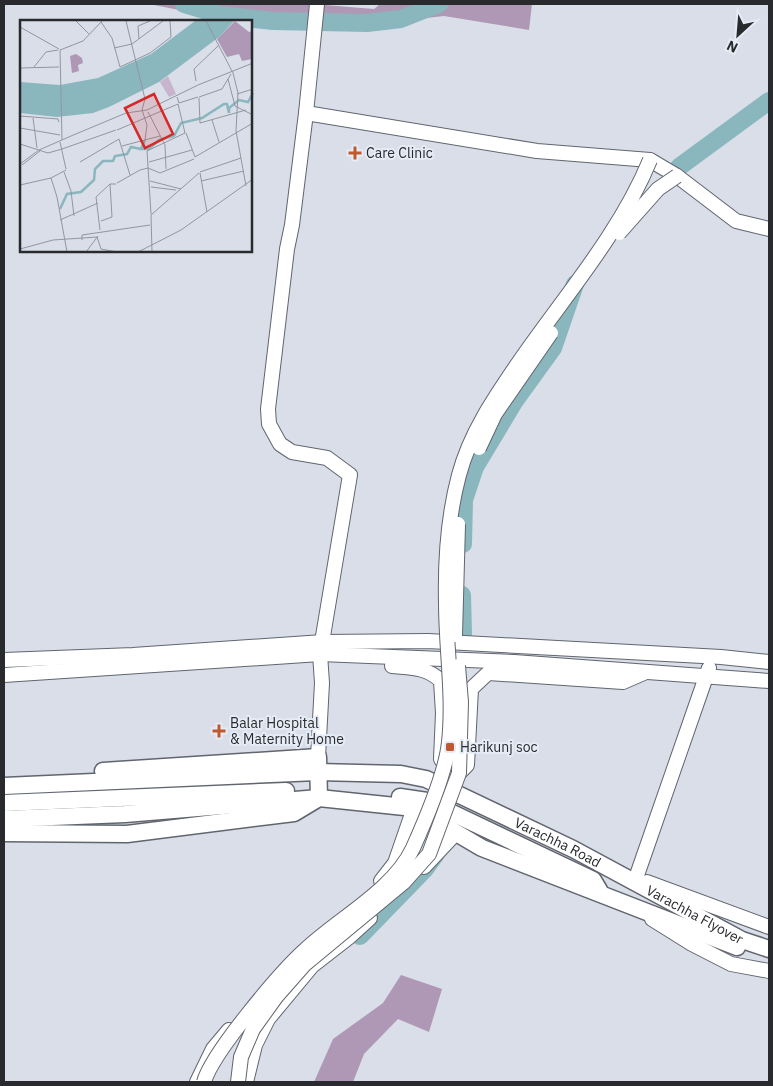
<svg xmlns="http://www.w3.org/2000/svg" width="773" height="1086" font-family="'IBM Plex Sans',sans-serif">
	<style>
		.forest { fill: #af98b5 }
		.lines { fill: none; stroke-linecap: round; stroke-linejoin: round }
		.river { stroke: #8ab7be; stroke-width: 18 }
		.tertiary-casing { stroke: #60656e; stroke-width: 16 }
		.primary-casing { stroke: #60656e; stroke-width: 19 }
		.tertiary { stroke: #fff; stroke-width: 14 }
		.primary { stroke: #fff; stroke-width: 16 }
		.tertiary-bridge-casing { stroke: #60656e; stroke-width: 16; stroke-linecap: butt }
		.tertiary-bridge { stroke: #fff; stroke-width: 14 }
		.poi-dot { fill: #bf582e; stroke: #e6ecf6; stroke-width: 2 }
		.labels { text-anchor: middle; stroke-width: 4; stroke-linejoin: round; paint-order: stroke }
		.poi-label { font-size: 14px; fill: #282a2e; stroke: #e6ecf6; text-anchor: start }
		.street-label { font-size: 14px; fill: #282a2e; stroke: #e6ecf6 }
		.inset-river { fill: none; stroke: #8ab7be; stroke-width: 2.5 }
		.inset-road { fill: none; stroke: #92969e; stroke-width: 1 }
		.view { fill: #d62828; fill-opacity: 0.15; stroke: #d62828; stroke-width: 2.5 }
		.inset-edge { fill: none; stroke: #282a2e; stroke-width: 2.5 }
	</style>
	<rect width="100%" height="100%" fill="#d9dee9"/>
	<!-- forest -->
	<g class="forest">
		<path d="M 149,4 L 312,4 L 374,9 L 380,4 L 532,4 L 529,30 L 444,16 L 364,25 L 307,24 L 224,19 Z"/>
		<path d="M 401,975 L 442,989 L 429,1032 L 398,1019 L 364,1054 L 353,1082 L 314,1082 L 333,1039 L 383,1003 Z"/>
	</g>
	<g class="lines">
		<!-- river -->
		<g class="river">
			<path d="M 184,4 L 220,15 L 273,21 L 367,23 L 401,19 L 439,4"/>
			<path d="M 679,167 L 769,101"/>
			<path d="M 463,544 L 464,500 L 475,467 L 514,402 L 553,348 L 575,284"/>
			<path d="M 462,595 L 463,634"/>
			<path d="M 360,936 L 425,869 L 436,854"/>
		</g>
		<defs>
			<g id="tertiary">
				<path d="M 317,4 L 306,113 L 292,225 L 287,249 L 268,409 L 269,424 L 280,444 L 292,452 L 327,458 L 350,475 L 320,654 L 322,683 L 318,757"/>
				<path d="M 306,113 L 537,151 L 650,160 L 677,176 L 736,221 L 769,229"/>
				<path d="M 4,660 L 133,655 L 323,642 L 428,641 L 721,657 L 769,662"/>
				<path d="M 392,666 C 411,668 427,667 441,681 L 443,713 L 441,759 L 443,762"/>
				<path d="M 4,675 L 320,654 L 514,662 L 769,681"/>
				<path d="M 459,773 L 467,765 L 471,689 L 488,673 L 623,682 L 646,672"/>
				<path d="M 424,867 L 456,833"/>
				<path d="M 636,878 L 709,668"/>
				<path d="M 381,881 L 395,863 L 414,808"/>
				<path d="M 647,882 L 769,927"/>
				<path d="M 652,919 L 692,944 L 731,964 L 769,971"/>
				<path d="M 197,1082 L 213,1049 L 229,1030"/>
				<path d="M 246,1082 L 255,1045 L 268,1019 L 312,966 L 348,938 L 370,918"/>
			</g>
			<g id="primary">
				<path id="s1" d="M 4,786 L 317,772 L 401,774 L 426,779 L 573,849 L 742,940 L 769,949"/>
				<path d="M 400,797 L 427,801 L 593,880 L 599,890"/>
				<path d="M 4,803 L 286,791"/>
				<path d="M 4,819 L 125,814 L 319,798 L 414,808 L 482,848 L 737,947"/>
				<path d="M 4,833 L 127,834 L 294,813 L 319,798 L 318,757 L 103,771"/>
			</g>
		</defs>
		<!-- tertiary casing -->
		<use href="#tertiary" class="tertiary-casing"/>
		<!-- primary casing -->
		<use href="#primary" class="primary-casing"/>
		<!-- tertiary -->
		<use href="#tertiary" class="tertiary"/>
		<!-- primary -->
		<use href="#primary" class="primary"/>
		<defs>
			<g id="tertiary-bridge">
				<path d="M 619,233 L 658,189 L 677,176"/>
				<path d="M 479,448 L 495,414 L 551,333"/>
				<path d="M 455,635 L 458,524"/>
				<path d="M 204,1082 C 212,1053 280,973 304,951 C 337,919 393,891 413,848 C 426,819 446,773 449,742 C 454,696 446,649 446,603 C 445,560 448,516 459,475 C 470,433 495,397 519,362 C 564,297 620,233 650,160"/>
				<path d="M 238,1082 L 241,1057 L 253,1029 L 276,997 L 305,964 L 404,882 L 429,854 L 459,773 L 461,702 L 458,666"/>
			</g>
		</defs>
		<!-- tertiary-bridge casing -->
		<use href="#tertiary-bridge" class="tertiary-bridge-casing"/>
		<!-- tertiary-bridge -->
		<use href="#tertiary-bridge" class="tertiary-bridge"/>
	</g>
	<!-- markers -->
	<g class="poi-dot">
		<path d="M352.5 145.5h5v5h5v5h-5v5h-5v-5h-5v-5h5z"/>
		<path d="M216.5 723.5h5v5h5v5h-5v5h-5v-5h-5v-5h5z"/>
		<rect x="445" y="742" width="10" height="10" rx="2.5"/>
	</g>
	<g class="labels">
		<!-- poi labels -->
		<g class="poi-label">
			<text x="366" y="158">Care Clinic</text>
			<text x="230" y="728">Balar Hospital<tspan x="230" dy="16">&amp; Maternity Home</tspan></text>
			<text x="460" y="752">Harikunj soc</text>
		</g>
		<!-- street labels -->
		<g class="street-label">
			<text dy="5" stroke="none"><textPath href="#s1" startOffset="569">Varachha Road</textPath></text>
			<text dy="5" stroke="none"><textPath href="#s1" startOffset="724">Varachha Flyover</textPath></text>
		</g>
	</g>
	<!-- overview -->
	<g transform="translate(20 20)">
		<rect width="232" height="232" fill="#d9dee9"/>
		<path d="M 148,56 L 156,74 L 149,77 L 140,62 Z" fill="#c7b4cd"/>
		<path d="M 215,1 L 229,12 L 232,11 L 232,39 L 222,41 L 219,34 L 207,37 L 197,19 ZM 56,34 L 62,38 L 63,43 L 58,45 L 59,51 L 52,53 L 50,36 Z" fill="#af98b5"/>
		<path d="M 175,1 L 214,1 L 199,17 L 139,62 L 89,87 L 73,93 L 37,97 L 0,93 L 0,62 L 40,65 L 78,58 L 131,34 Z" fill="#8ab7be"/>
		<path class="inset-river" d="M 125,120 L 121,129 L 129,129 L 139,120 L 154,116 L 161,103 L 182,98 L 204,84 L 207,84 L 209,93 L 209,88 L 219,80 L 228,82 L 233,73M 40,189 L 47,174 L 61,172 L 74,160 L 75,149 L 83,141 L 93,141 L 95,136 L 107,134 L 111,127 L 121,129"/>
		<path class="inset-road" d="M 56,1 L 69,14M 106,1 L 125,79 L 122,90 L 127,105 L 125,120M 186,1 L 213,53 L 218,73 L 216,111 L 226,166M 81,2 L 92,18 L 100,47M 0,7 L 39,29M 119,19 L 118,6 L 130,1M 94,28 L 112,24 L 143,1M 14,47 L 26,32 L 38,30M 100,47 L 130,33 L 151,17 L 150,1M 0,48 L 39,47M 208,59 L 215,86 L 233,95M 176,61 L 174,49 L 199,25M 217,74 L 233,69M 157,77 L 159,83 L 178,77M 179,77 L 202,69 L 211,54M 179,78 L 180,103 L 226,90M 128,92 L 145,125 L 146,149M 0,96 L 38,99 L 39,102M 13,98 L 17,128M 192,100 L 199,122M 0,108 L 40,115M 97,110 L 158,84 L 165,113M 166,113 L 175,137M 42,120 L 40,30 L 63,21 L 82,1M 40,122 L 46,149M 0,124 L 28,133 L 42,129M 102,126 L 140,116M 42,129 L 96,110M 175,137 L 233,103M 60,142 L 99,119 L 110,155M 129,142 L 172,130M 0,144 L 19,130 L 51,116 L 106,93 L 127,90 L 178,65 L 233,43M 2,145 L 20,131M 44,152 L 51,171 L 54,196M 180,152 L 221,138M 180,153 L 187,192M 31,158 L 37,177 L 47,232M 130,161 L 161,169M 181,161 L 224,151M 97,163 L 120,150 L 128,148 L 140,153 L 174,139M 0,165 L 31,158 L 46,150M 131,167 L 156,170M 131,194 L 127,131 L 165,113M 131,195 L 179,153M 131,195 L 132,232M 40,200 L 78,183M 81,201 L 92,197 L 90,164M 80,210 L 76,177 L 90,164 L 96,164M 62,220 L 62,215 L 130,205M 0,229 L 33,220 L 77,217 L 81,229 L 97,232M 66,232 L 78,216M 118,232 L 161,210 L 233,159"/>
		<path class="view" d="M 134,74 L 153,114 L 125,128 L 105,88 Z"/>
		<rect width="232" height="232" class="inset-edge"/>
	</g>
	<!-- border -->
	<rect width="773" height="1086" fill="none" stroke="#282a2e" stroke-width="10"/>
	<!-- north arrow -->
	<g transform="translate(738 35) rotate(206)" stroke="#e6ecf6" stroke-width="4" paint-order="stroke">
	<path d="M0-4L9 19L0 12L-9 19Z" fill="#282a2e"/>
	<text y="-8" font-size="14" font-weight="bold" text-anchor="middle" fill="#282a2e">N</text>
	</g>
</svg>
